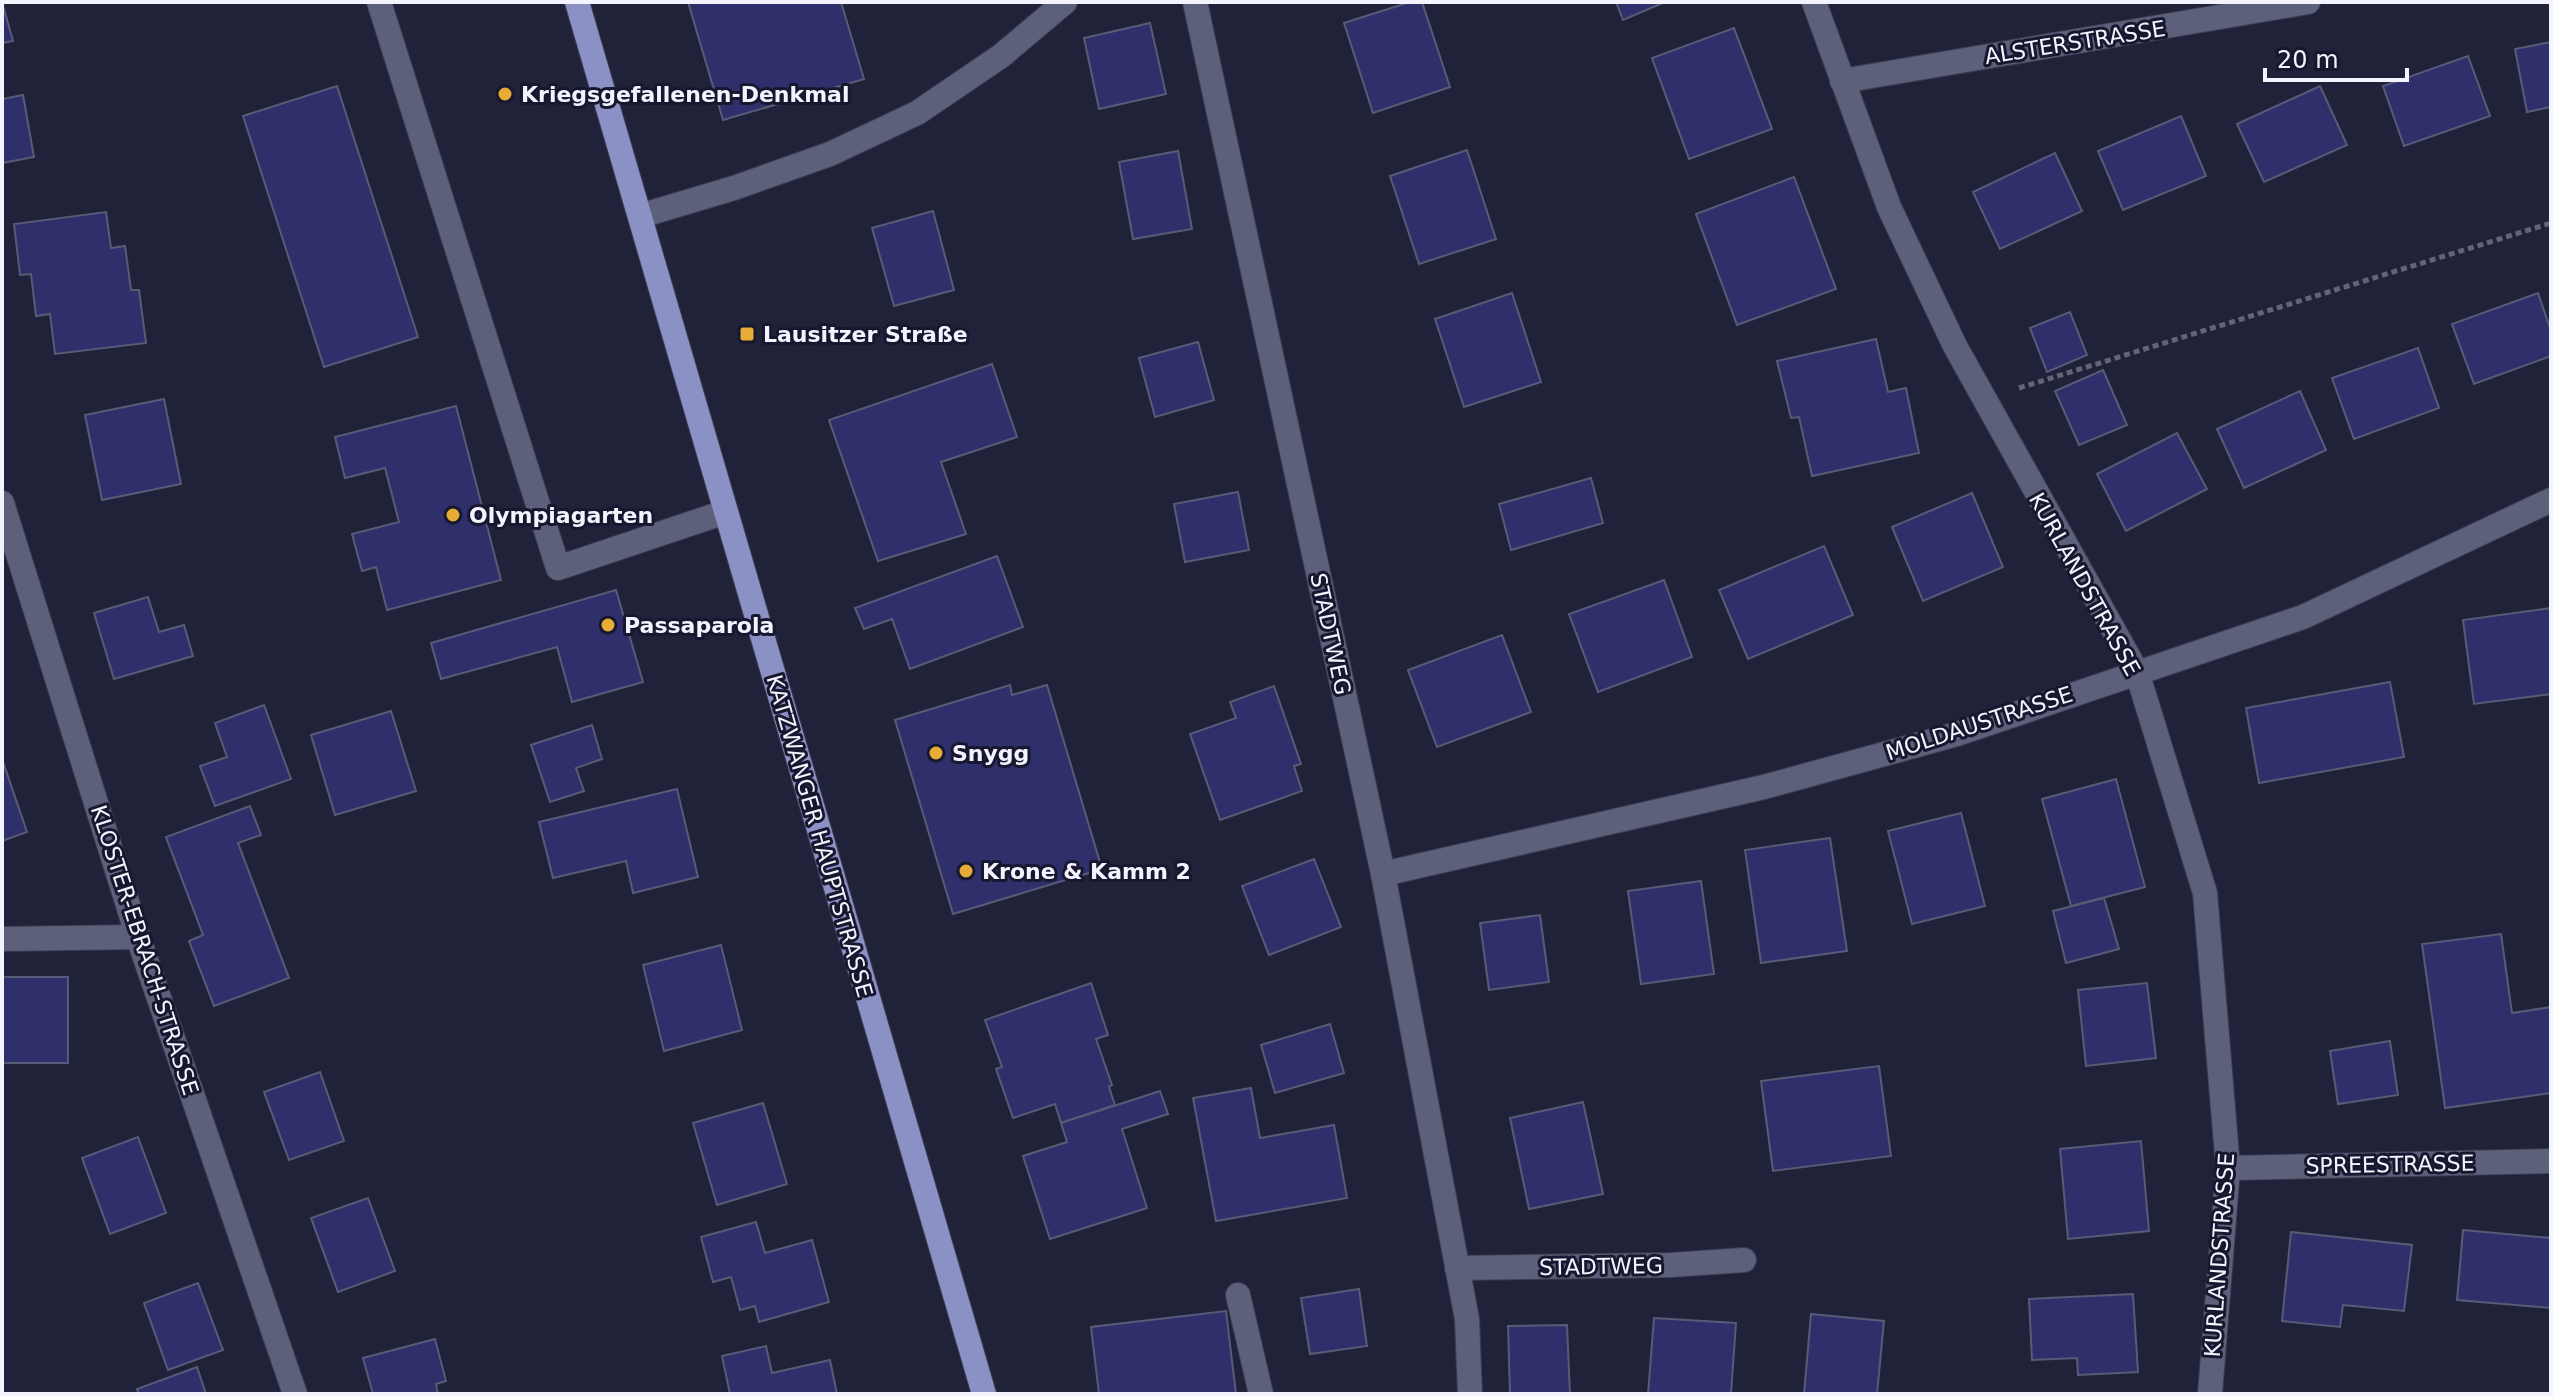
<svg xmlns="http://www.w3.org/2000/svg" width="2553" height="1396" font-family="'DejaVu Sans',sans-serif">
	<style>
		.building { fill: #2f306b; stroke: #585b76; stroke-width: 2 }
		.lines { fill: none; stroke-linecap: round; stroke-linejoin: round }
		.minor-casing { stroke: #3d3e51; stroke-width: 26 }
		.major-casing { stroke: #3d3e51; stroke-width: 26 }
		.path { stroke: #636577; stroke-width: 5; stroke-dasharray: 6 4; stroke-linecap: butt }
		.minor { stroke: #5d607b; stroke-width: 24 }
		.major { stroke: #8b91c4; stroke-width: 24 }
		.poi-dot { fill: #e7ac36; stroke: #17182f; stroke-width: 3 }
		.labels { text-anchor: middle; stroke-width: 6; stroke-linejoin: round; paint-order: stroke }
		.street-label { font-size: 22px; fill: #f3f4fe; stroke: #17182f }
		.poi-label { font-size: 22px; font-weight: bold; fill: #f3f4fe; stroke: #17182f; text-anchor: start }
	</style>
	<rect width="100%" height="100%" fill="#202239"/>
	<!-- building -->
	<g class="building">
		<path d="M 2,2 L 13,41 L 2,43 Z"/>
		<path d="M 688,2 L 841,2 L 864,79 L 723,120 Z"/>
		<path d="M 1410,2 L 1422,2 L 1450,87 L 1373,113 L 1344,23 Z"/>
		<path d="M 1616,2 L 1665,2 L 1623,20 Z"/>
		<path d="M 1150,23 L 1166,94 L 1099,109 L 1084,38 Z"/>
		<path d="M 1734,28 L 1772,129 L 1689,159 L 1652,58 Z"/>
		<path d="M 2551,42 L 2551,107 L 2527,112 L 2515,49 Z"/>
		<path d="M 2468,56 L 2490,116 L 2404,146 L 2383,86 Z"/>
		<path d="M 337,86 L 418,337 L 324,367 L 243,116 Z"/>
		<path d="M 2320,86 L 2347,145 L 2264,182 L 2237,124 Z"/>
		<path d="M 23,95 L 34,157 L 2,163 L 2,99 Z"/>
		<path d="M 2181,116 L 2206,176 L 2123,210 L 2098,151 Z"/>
		<path d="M 1467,150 L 1496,239 L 1419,264 L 1390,176 Z"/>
		<path d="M 1178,151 L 1192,229 L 1133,239 L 1119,162 Z"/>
		<path d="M 2055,153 L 2082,211 L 2000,249 L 1973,192 Z"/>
		<path d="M 1794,177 L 1836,289 L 1737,325 L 1696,214 Z"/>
		<path d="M 933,211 L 954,290 L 894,306 L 872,228 Z"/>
		<path d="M 106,212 L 111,248 L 125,246 L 131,290 L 139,290 L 146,343 L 55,354 L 50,314 L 36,316 L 31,274 L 20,275 L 14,224 Z"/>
		<path d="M 1512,293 L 1541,382 L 1464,407 L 1435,319 Z"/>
		<path d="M 2538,293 L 2551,331 L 2551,356 L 2474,384 L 2452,324 Z"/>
		<path d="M 2070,312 L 2087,355 L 2047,372 L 2030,328 Z"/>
		<path d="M 1876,339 L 1888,392 L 1906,388 L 1919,453 L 1812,476 L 1799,417 L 1791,418 L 1777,361 Z"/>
		<path d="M 1198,342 L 1214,400 L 1155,417 L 1139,358 Z"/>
		<path d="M 2418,348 L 2439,408 L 2354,439 L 2332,378 Z"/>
		<path d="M 992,364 L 1017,437 L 941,462 L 966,534 L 878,561 L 829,420 Z"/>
		<path d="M 2103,370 L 2127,425 L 2079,445 L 2055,391 Z"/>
		<path d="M 2300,391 L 2326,450 L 2244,488 L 2217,429 Z"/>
		<path d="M 164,399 L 181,484 L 102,500 L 85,415 Z"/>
		<path d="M 456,406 L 501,580 L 387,610 L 376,567 L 362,571 L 352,534 L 399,522 L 385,468 L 345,478 L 335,437 Z"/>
		<path d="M 2177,433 L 2207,489 L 2126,531 L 2097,474 Z"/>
		<path d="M 1591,478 L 1603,523 L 1511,550 L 1499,504 Z"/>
		<path d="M 1238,492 L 1249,550 L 1185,562 L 1174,504 Z"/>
		<path d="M 1972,493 L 2003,567 L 1923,601 L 1892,527 Z"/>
		<path d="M 1824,546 L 1853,615 L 1748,659 L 1719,590 Z"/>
		<path d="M 997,556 L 1023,627 L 910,669 L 892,619 L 864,629 L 855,608 Z"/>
		<path d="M 1664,580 L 1692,657 L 1598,692 L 1569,614 Z"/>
		<path d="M 616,590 L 643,682 L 572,702 L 557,647 L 441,679 L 431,643 Z"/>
		<path d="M 148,597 L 159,632 L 184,625 L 193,656 L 114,679 L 94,613 Z"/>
		<path d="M 2551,608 L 2551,694 L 2474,704 L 2463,620 Z"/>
		<path d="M 1502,635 L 1531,712 L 1437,747 L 1408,670 Z"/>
		<path d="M 2390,682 L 2404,757 L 2259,783 L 2246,708 Z"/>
		<path d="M 1010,685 L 1012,695 L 1047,685 L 1102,869 L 953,914 L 895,720 Z"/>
		<path d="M 1274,686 L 1301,764 L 1294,766 L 1302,791 L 1220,820 L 1190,734 L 1236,718 L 1230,702 Z"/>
		<path d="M 264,705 L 291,779 L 215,806 L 200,766 L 227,757 L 215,723 Z"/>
		<path d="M 391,711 L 416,791 L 335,815 L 311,735 Z"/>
		<path d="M 592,725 L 602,759 L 576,768 L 584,791 L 550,802 L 531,745 Z"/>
		<path d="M 2,759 L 27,832 L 2,841 Z"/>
		<path d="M 2116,779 L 2145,887 L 2071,906 L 2042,799 Z"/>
		<path d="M 677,789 L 698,877 L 633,893 L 626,861 L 553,878 L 539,822 Z"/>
		<path d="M 250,806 L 261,835 L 238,843 L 289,978 L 214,1006 L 189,941 L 203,935 L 166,837 Z"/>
		<path d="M 1961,813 L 1985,906 L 1912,924 L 1888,831 Z"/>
		<path d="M 1830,838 L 1847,951 L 1761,963 L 1745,850 Z"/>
		<path d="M 1314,859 L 1341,927 L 1269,955 L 1242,886 Z"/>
		<path d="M 1701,881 L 1714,974 L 1641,984 L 1628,891 Z"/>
		<path d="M 2104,898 L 2119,949 L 2066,963 L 2053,911 Z"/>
		<path d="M 1540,915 L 1549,982 L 1489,990 L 1480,923 Z"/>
		<path d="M 2501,934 L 2512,1013 L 2551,1007 L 2551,1093 L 2445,1108 L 2422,944 Z"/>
		<path d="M 721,945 L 742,1030 L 664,1051 L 643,965 Z"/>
		<rect x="2" y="977" width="66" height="86"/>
		<path d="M 1091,983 L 1108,1035 L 1096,1039 L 1112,1085 L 1109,1087 L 1115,1105 L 1061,1123 L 1055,1104 L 1013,1118 L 996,1069 L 1002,1067 L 985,1020 Z"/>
		<path d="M 2147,983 L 2156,1058 L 2086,1066 L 2078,990 Z"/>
		<path d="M 1330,1024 L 1344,1073 L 1275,1093 L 1261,1045 Z"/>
		<path d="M 2390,1041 L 2398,1095 L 2338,1104 L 2330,1051 Z"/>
		<path d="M 1879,1066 L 1891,1156 L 1773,1171 L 1761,1081 Z"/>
		<path d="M 320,1072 L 344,1141 L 289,1160 L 264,1092 Z"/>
		<path d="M 1251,1088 L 1260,1138 L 1334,1125 L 1347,1198 L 1216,1221 L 1193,1098 Z"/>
		<path d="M 1160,1091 L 1168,1114 L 1122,1129 L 1147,1208 L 1050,1239 L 1023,1156 L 1067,1142 L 1061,1123 Z"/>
		<path d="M 1583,1102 L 1603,1194 L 1529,1209 L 1510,1118 Z"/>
		<path d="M 763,1103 L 787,1184 L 717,1205 L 693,1123 Z"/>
		<path d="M 138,1137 L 166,1213 L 110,1234 L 82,1158 Z"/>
		<path d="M 2141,1141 L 2149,1231 L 2068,1239 L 2060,1149 Z"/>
		<path d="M 368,1198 L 395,1271 L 338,1292 L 311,1218 Z"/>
		<path d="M 756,1222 L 765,1253 L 812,1240 L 829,1302 L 759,1322 L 755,1306 L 740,1310 L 731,1277 L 713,1282 L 701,1237 Z"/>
		<path d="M 2463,1230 L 2551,1238 L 2551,1308 L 2457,1300 Z"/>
		<path d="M 2291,1232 L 2412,1245 L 2404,1311 L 2343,1305 L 2340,1327 L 2282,1321 Z"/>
		<path d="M 198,1283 L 223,1350 L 168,1370 L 144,1303 Z"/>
		<path d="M 1359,1289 L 1367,1346 L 1310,1354 L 1301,1298 Z"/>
		<path d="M 2133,1294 L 2138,1372 L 2078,1375 L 2077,1358 L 2032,1360 L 2029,1299 Z"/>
		<path d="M 1226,1311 L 1236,1394 L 1099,1394 L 1091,1327 Z"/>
		<path d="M 1811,1314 L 1884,1321 L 1877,1394 L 1804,1394 Z"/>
		<path d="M 1654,1318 L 1736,1323 L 1731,1394 L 1648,1394 Z"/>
		<path d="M 1567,1325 L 1570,1394 L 1510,1394 L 1508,1326 Z"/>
		<path d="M 435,1339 L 446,1381 L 436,1384 L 438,1394 L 373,1394 L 363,1358 Z"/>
		<path d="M 766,1346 L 772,1373 L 830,1360 L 837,1394 L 730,1394 L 722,1356 Z"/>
		<path d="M 197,1367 L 206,1394 L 139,1394 L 137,1389 Z"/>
	</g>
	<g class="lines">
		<defs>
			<g id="minor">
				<path d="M 379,2 L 558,568 L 725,512"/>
				<path d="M 1195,2 L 1383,874 L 1467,1319 L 1470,1394"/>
				<path d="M 1814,2 L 1889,207 L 1955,346 L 2137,672 L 2205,893 L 2228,1168 L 2210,1394"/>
				<path d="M 1842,81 L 2308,2"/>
				<path d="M 640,216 L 734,188 L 830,154 L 917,113 L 1001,56 L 1065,2"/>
				<path d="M 2,503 L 138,937 L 295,1394"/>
				<path d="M 1383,874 L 1764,787 L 1957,734 L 2303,617 L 2551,500"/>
				<path d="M 2,939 L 138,937"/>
				<path d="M 2228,1168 L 2551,1161"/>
				<path d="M 1457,1268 L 1671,1265 L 1744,1260"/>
				<path d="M 1238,1295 L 1261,1394"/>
			</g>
			<path id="major" d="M 577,2 L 984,1394"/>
		</defs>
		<!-- minor casing -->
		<use href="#minor" class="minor-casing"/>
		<!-- major casing -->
		<use href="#major" class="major-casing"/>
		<!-- path -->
		<path class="path" d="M 2019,388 L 2551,223"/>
		<!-- minor -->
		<use href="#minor" class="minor"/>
		<!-- major -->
		<use href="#major" class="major"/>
	</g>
	<!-- markers -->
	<g class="poi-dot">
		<circle cx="505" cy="94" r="8"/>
		<rect x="739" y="326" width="16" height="16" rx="4"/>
		<circle cx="453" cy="515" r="8"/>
		<circle cx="608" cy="625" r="8"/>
		<circle cx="936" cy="753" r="8"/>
		<circle cx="966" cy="871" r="8"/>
	</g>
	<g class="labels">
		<!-- street labels -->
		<g class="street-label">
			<text transform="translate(2075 42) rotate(-9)" y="8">ALSTERSTRASSE</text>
			<text transform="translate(2085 584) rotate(61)" y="8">KURLANDSTRASSE</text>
			<text transform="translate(1331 634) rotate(78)" y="8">STADTWEG</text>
			<text transform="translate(1979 723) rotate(-18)" y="8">MOLDAUSTRASSE</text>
			<text transform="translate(820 836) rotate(74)" y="8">KATZWANGER HAUPTSTRASSE</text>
			<text transform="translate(145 950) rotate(72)" y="8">KLOSTER-EBRACH-STRASSE</text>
			<text transform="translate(2390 1164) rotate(-1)" y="8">SPREESTRASSE</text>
			<text transform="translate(2219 1255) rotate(-86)" y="8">KURLANDSTRASSE</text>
			<text transform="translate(1601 1266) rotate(-1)" y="8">STADTWEG</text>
		</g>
		<!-- poi labels -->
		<g class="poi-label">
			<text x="521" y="102">Kriegsgefallenen-Denkmal</text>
			<text x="763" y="342">Lausitzer Straße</text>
			<text x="469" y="523">Olympiagarten</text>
			<text x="624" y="633">Passaparola</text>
			<text x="952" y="761">Snygg</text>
			<text x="982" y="879">Krone &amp; Kamm 2</text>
		</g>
	</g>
	<!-- border -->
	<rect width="2553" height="1396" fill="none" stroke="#f3f4fe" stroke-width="8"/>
	<!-- scale -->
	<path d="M2265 68v12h142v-12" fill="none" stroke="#f3f4fe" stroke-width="4"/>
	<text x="2277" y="68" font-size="24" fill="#f3f4fe" stroke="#17182f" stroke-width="6" paint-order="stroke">20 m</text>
</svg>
